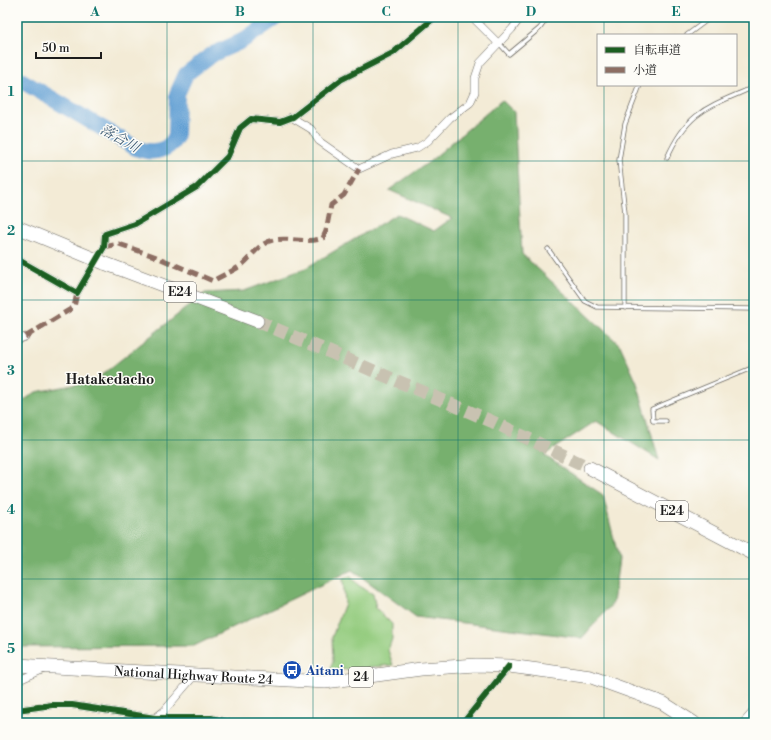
<svg xmlns="http://www.w3.org/2000/svg" width="771" height="740" font-family="'Libre Bodoni','Noto Serif JP',serif">
	<style>
		.green { fill: #94cc7f; stroke: #58744e }
		.forest { fill: #77b06e; stroke: #4a6645 }
		.lines { fill: none; stroke-linecap: round; stroke-linejoin: round }
		.river { stroke: #63a0d4; stroke-width: 16 }
		.highway-tunnel { stroke: #c8c2b1; stroke-width: 13; stroke-dasharray: 13 6; stroke-linecap: butt }
		.lane-casing { stroke: #67645d; stroke-width: 5 }
		.street-casing { stroke: #67645d; stroke-width: 8 }
		.highway-casing { stroke: #67645d; stroke-width: 14 }
		.lane { stroke: #fff; stroke-width: 3.5 }
		.street { stroke: #fff; stroke-width: 7 }
		.highway { stroke: #fff; stroke-width: 13 }
		.highway-bridge-casing { stroke: #67645d; stroke-width: 14; stroke-linecap: butt }
		.highway-bridge { stroke: #fff; stroke-width: 13 }
		.quiet { stroke: #8d6e63; stroke-width: 5; stroke-dasharray: 10 5; stroke-linecap: butt }
		.cycleway-casing { stroke: #fdfcf7; stroke-width: 8 }
		.cycleway { stroke: #1b5e20; stroke-width: 6 }
		.grid { fill: none; stroke: #0f766e; stroke-width: 1; stroke-opacity: 0.55 }
		.labels { text-anchor: middle; stroke-width: 3; stroke-linejoin: round; paint-order: stroke }
		.shield { fill: #fdfcf7; stroke: #605f5e; stroke-width: 1 }
		.shield-label { font-size: 12px; font-weight: bold; fill: #1c1c1c }
		.transit-label { font-size: 13px; font-weight: bold; fill: #164399; stroke: #fdfcf7; text-anchor: start }
		.street-label { font-size: 13px; fill: #1c1c1c; stroke: #fdfcf7 }
		.water-label { font-size: 14px; font-style: italic; fill: #405e78; stroke: #fdfcf7 }
		.neighbourhood-label { font-size: 14px; font-weight: bold; fill: #1c1c1c; stroke: #fdfcf7 }
		.neatline { fill: none; stroke: #0f766e; stroke-width: 1.5 }
		.grid-label { font-size: 13px; text-anchor: middle; font-weight: bold; fill: #0f766e }
	</style>
	<rect width="100%" height="100%" fill="#fdfcf7"/>
	<filter id="ink" filterUnits="userSpaceOnUse"><feTurbulence type="fractalNoise" baseFrequency=".025" numOctaves="2"/><feDisplacementMap in="SourceGraphic" scale="8" xChannelSelector="R" yChannelSelector="G"/><feConvolveMatrix kernelMatrix="1 2 1 2 8 2 1 2 1" color-interpolation-filters="sRGB"/></filter>
	<filter id="wash" filterUnits="userSpaceOnUse"><feTurbulence type="fractalNoise" baseFrequency=".012" numOctaves="4" result="noise"/><feDisplacementMap in="SourceGraphic" scale="16" xChannelSelector="R" yChannelSelector="G"/><feGaussianBlur stdDeviation="0.9" result="paint"/><feColorMatrix in="noise" values="0 0 0 0 0 0 0 0 0 0 0 0 0 0 0 0 0 1.4 0 .05"/><feComposite in="paint" operator="in"/></filter>
	<g filter="url(#wash)">
		<rect width="100%" height="100%" fill="#f3ebd6"/>
		<!-- green -->
		<path class="green" d="M 350,576 L 358,585 L 373,594 L 376,608 L 392,624 L 392,639 L 388,650 L 393,665 L 329,671 L 333,662 L 332,637 L 345,603 L 343,579 Z"/>
		<!-- forest -->
		<path class="forest" d="M 502,100 L 514,112 L 522,254 L 620,345 L 637,383 L 659,460 L 596,421 L 544,455 L 603,495 L 619,559 L 613,603 L 582,638 L 416,617 L 352,570 L 194,646 L 17,647 L 17,405 L 36,392 L 94,381 L 205,293 L 244,291 L 304,269 L 397,214 L 434,231 L 452,218 L 389,190 L 429,162 Z"/>
		<g class="lines">
			<!-- river -->
			<path class="river" d="M 17,78 L 136,148 C 152,154 167,153 176,137 L 177,94 L 186,74 L 211,55 L 242,41 L 277,17"/>
		</g>
	</g>
	<g filter="url(#ink)">
		<g class="lines">
			<!-- highway-tunnel -->
			<path class="highway-tunnel" d="M 257,321 L 491,421 L 590,468"/>
			<defs>
				<g id="lane">
					<path d="M 687,35 L 711,17"/>
					<path d="M 499,43 L 509,54 L 540,28 L 548,17"/>
					<path d="M 667,158 C 688,110 709,107 754,87"/>
					<path d="M 548,249 L 585,301 L 597,307 L 754,309"/>
					<path d="M 625,308 L 625,213 L 619,160 L 625,124 L 640,85"/>
					<path d="M 666,421 L 653,421 L 652,409 L 754,367"/>
				</g>
				<g id="street">
					<path d="M 472,17 L 498,43"/>
					<path d="M 291,117 L 311,129 L 319,141 L 359,169 L 392,154 L 417,148 L 428,141 L 450,118 L 470,103 L 475,92 L 475,78 L 480,63 L 512,29 L 521,17"/>
					<path d="M 17,259 L 77,293 L 104,247 L 105,234 L 135,224 L 197,187 L 228,156 L 240,128 L 251,119 L 280,122 L 293,117 L 342,79 L 393,53 L 435,17"/>
					<path d="M 17,340 L 25,337"/>
					<path d="M 17,681 L 44,669"/>
					<path d="M 17,710 L 52,705 L 72,705 L 155,718 L 211,718 L 230,723"/>
					<path d="M 155,718 L 164,711 L 194,676"/>
					<path d="M 463,723 L 509,666"/>
				</g>
				<g id="highway">
					<path d="M 104,263 L 257,321"/>
					<path d="M 590,468 L 754,554"/>
					<path id="s1" d="M 17,665 L 325,682 L 421,669 L 476,665 L 509,666 L 591,677 L 663,703 L 694,723"/>
					<path d="M 747,723 L 754,715"/>
				</g>
			</defs>
			<!-- lane casing -->
			<use href="#lane" class="lane-casing"/>
			<!-- street casing -->
			<use href="#street" class="street-casing"/>
			<!-- highway casing -->
			<use href="#highway" class="highway-casing"/>
			<!-- lane -->
			<use href="#lane" class="lane"/>
			<!-- street -->
			<use href="#street" class="street"/>
			<!-- highway -->
			<use href="#highway" class="highway"/>
			<defs>
				<path id="highway-bridge" d="M 17,227 L 104,263"/>
			</defs>
			<!-- highway-bridge casing -->
			<use href="#highway-bridge" class="highway-bridge-casing"/>
			<!-- highway-bridge -->
			<use href="#highway-bridge" class="highway-bridge"/>
			<!-- quiet -->
			<g class="quiet">
				<path d="M 104,247 L 119,244 L 154,256 L 213,281 C 222,275 234,271 243,264 C 253,255 260,242 274,240 C 291,237 307,244 323,238 L 326,231 L 331,205 L 344,195 L 359,169"/>
				<path d="M 25,337 L 74,307 L 77,293"/>
			</g>
			<defs>
				<g id="cycleway">
					<path d="M 17,259 L 77,293 L 104,247 L 105,234 L 135,224 L 197,187 L 228,156 L 240,128 L 251,119 L 280,122 L 293,117 L 342,79 L 393,53 L 435,17"/>
					<path d="M 17,710 L 52,705 L 72,705 L 155,718 L 211,718 L 230,723"/>
					<path d="M 463,723 L 509,666"/>
				</g>
			</defs>
			<!-- cycleway casing -->
			<use href="#cycleway" class="cycleway-casing"/>
			<!-- cycleway -->
			<use href="#cycleway" class="cycleway"/>
		</g>
	</g>
	<!-- grid -->
	<path class="grid" d="M 167,17 L 167,723M 313,17 L 313,723M 458,17 L 458,723M 604,17 L 604,35M 604,85 L 604,723M 17,161 L 754,161M 17,300 L 754,300M 17,440 L 754,440M 17,579 L 754,579"/>
	<!-- icons -->
	<defs>
		<symbol id="bus-disc" viewBox="-11 -11 22 22"><circle r="9.5" fill="#1a4fb4" stroke="#fdfcf7"/><path d="M-5-6H5V4H4V6H2V4H-2V6H-4V4H-5ZM-3.5-4V0h7V-4ZM-3.5 1.2v1.5H-2V1.2ZM2 1.2v1.5H3.5V1.2Z" fill="#fff"/></symbol>
	</defs>
	<g fill-rule="evenodd">
		<use href="#bus-disc" x="281" y="659" width="22" height="22"/>
	</g>
	<g class="labels">
		<!-- shield labels -->
		<g class="shield">
			<rect x="164" y="282" width="32" height="20" rx="3"/>
			<rect x="656" y="501" width="32" height="20" rx="3"/>
			<rect x="349" y="667" width="24" height="20" rx="3"/>
		</g>
		<g class="shield-label">
			<text x="180" y="296">E24</text>
			<text x="672" y="515">E24</text>
			<text x="361" y="681">24</text>
		</g>
		<!-- transit labels -->
		<g class="transit-label">
			<text x="306" y="675">Aitani</text>
		</g>
		<!-- street labels -->
		<g class="street-label">
			<text dy="5" stroke="none"><textPath href="#s1" startOffset="177">National Highway Route 24</textPath></text>
		</g>
		<!-- water labels -->
		<g class="water-label">
			<text transform="translate(120 138) rotate(29)" y="5">落合川</text>
		</g>
		<!-- neighbourhood labels -->
		<g class="neighbourhood-label">
			<text x="110" y="384">Hatakedacho</text>
		</g>
	</g>
	<!-- margin -->
	<rect width="771" height="740" fill="none" stroke="#fdfcf7" stroke-width="44"/>
	<!-- legend -->
	<rect x="597" y="34" width="140" height="52" fill="#fdfcf7" stroke="#a3a29f"/>
	<rect x="605" y="47" width="20" height="6" fill="#1b5e20" stroke="#a3a29f"/>
	<text x="633" y="54" font-size="12" fill="#1c1c1c">自転車道</text>
	<rect x="605" y="67" width="20" height="6" fill="#8d6e63" stroke="#a3a29f"/>
	<text x="633" y="74" font-size="12" fill="#1c1c1c">小道</text>
	<!-- scale -->
	<path d="M36 52v6h65v-6" fill="none" stroke="#1c1c1c" stroke-width="2"/>
	<text x="42" y="52" font-size="12" fill="#1c1c1c" stroke="#fdfcf7" stroke-width="3" paint-order="stroke">50 m</text>
	<rect x="22" y="22" width="727" height="696" class="neatline"/>
	<g class="grid-label">
		<text x="95" y="16">A</text>
		<text x="240" y="16">B</text>
		<text x="386" y="16">C</text>
		<text x="531" y="16">D</text>
		<text x="676" y="16">E</text>
		<text x="11" y="96">1</text>
		<text x="11" y="235">2</text>
		<text x="11" y="375">3</text>
		<text x="11" y="514">4</text>
		<text x="11" y="653">5</text>
	</g>
</svg>
